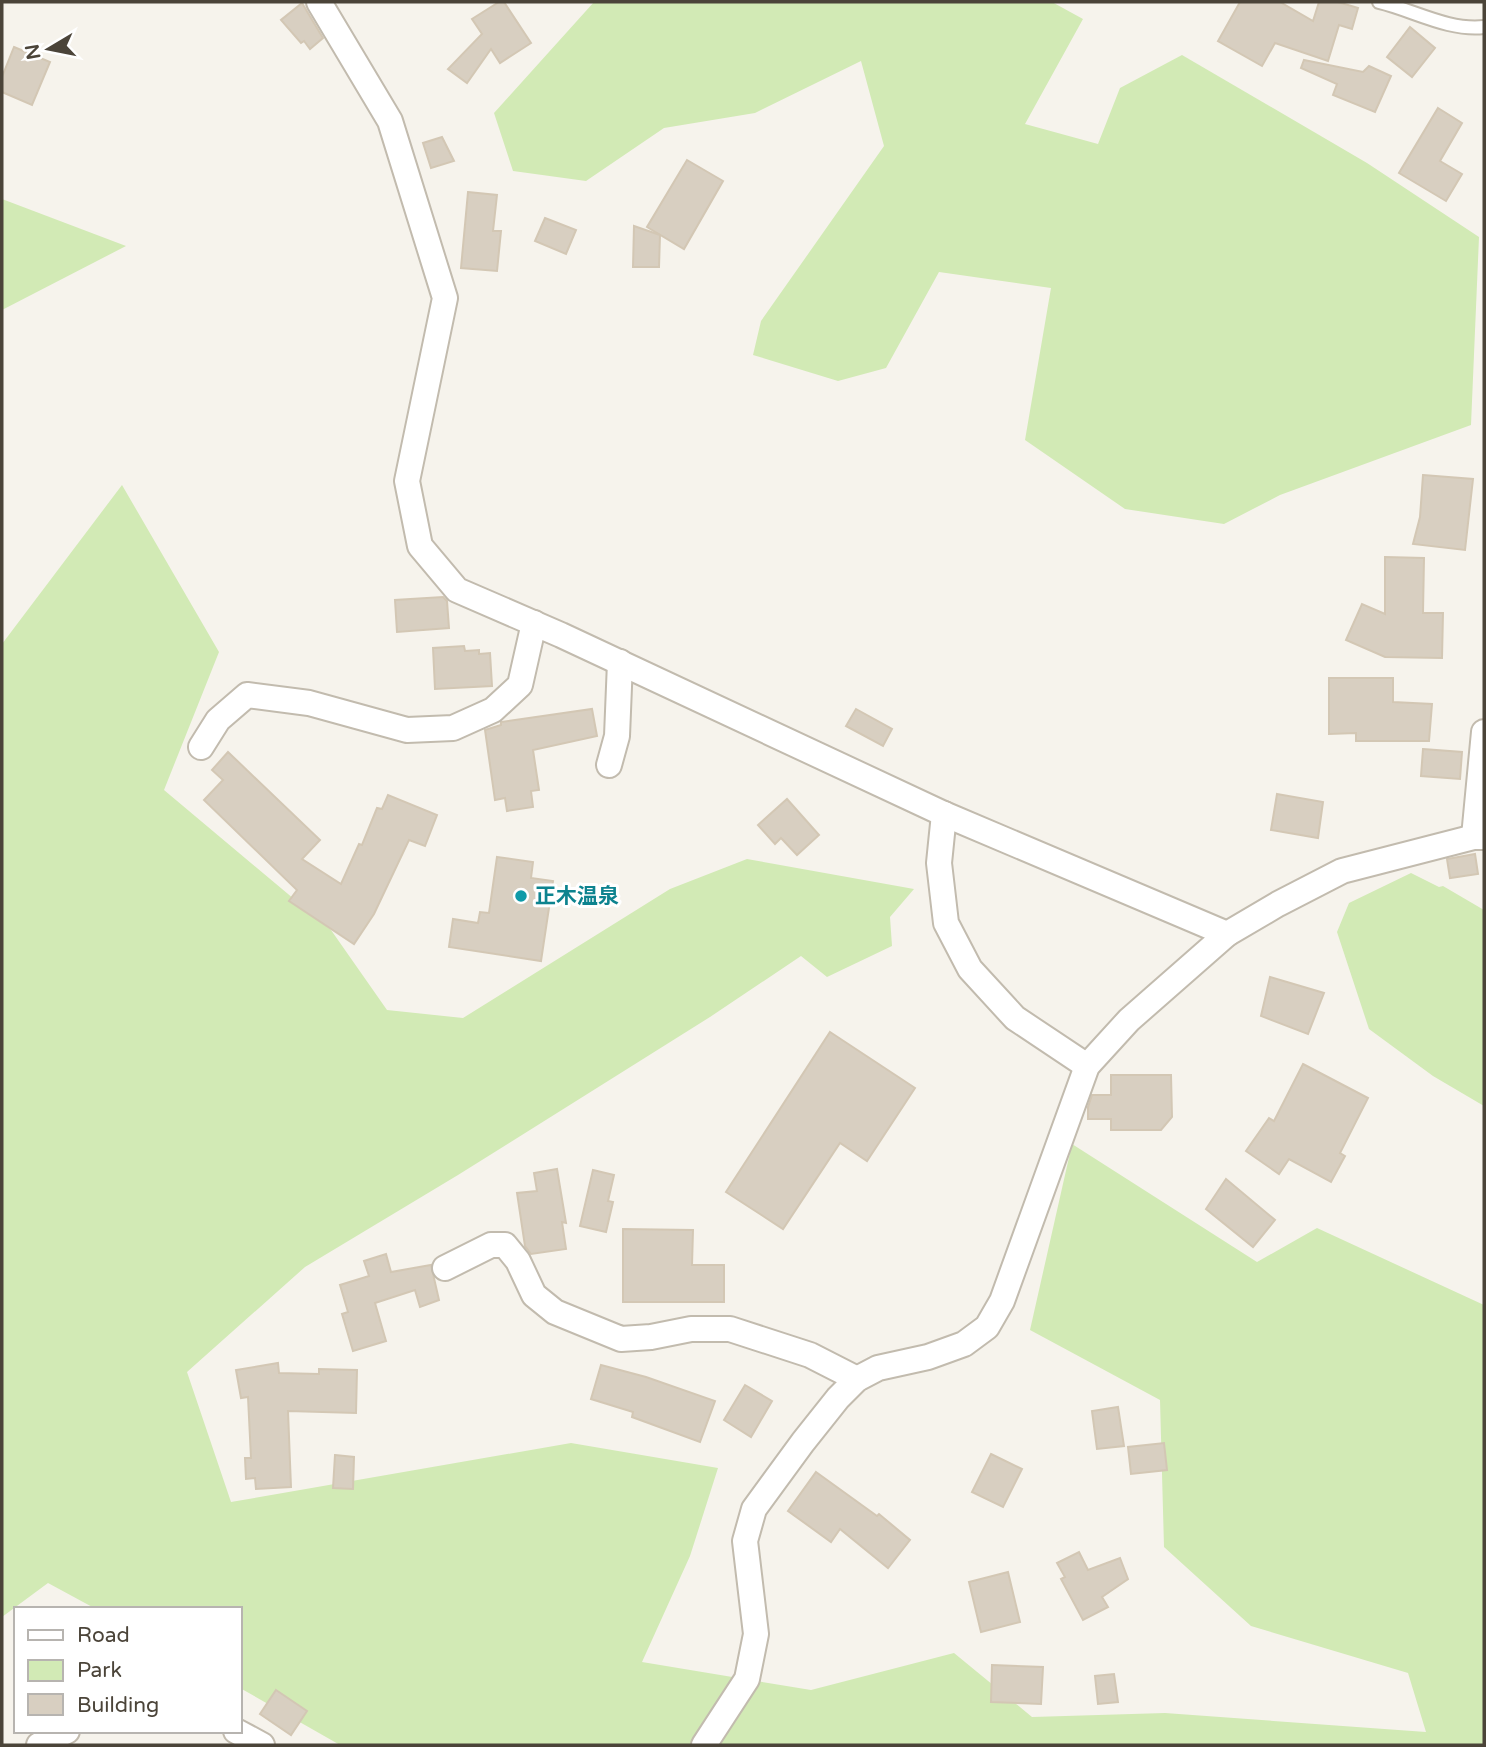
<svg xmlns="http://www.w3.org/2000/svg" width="1486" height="1747" font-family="'Varela Round','Noto Sans JP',sans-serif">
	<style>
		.green { fill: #d2eab5 }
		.building { fill: #d8cfc1; stroke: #d3c7b4; stroke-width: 2 }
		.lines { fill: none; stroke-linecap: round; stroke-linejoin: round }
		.service-casing { stroke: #c2bbae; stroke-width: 16 }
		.minor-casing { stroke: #c2bbae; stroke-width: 28 }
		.service { stroke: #fff; stroke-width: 12 }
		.minor { stroke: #fff; stroke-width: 24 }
		.culture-dot { fill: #0f9aa8; stroke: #fff; stroke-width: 2.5 }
		.labels { text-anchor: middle; stroke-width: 6; stroke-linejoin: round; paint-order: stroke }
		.culture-label { font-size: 21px; font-weight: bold; fill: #0d838f; stroke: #fff; text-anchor: start }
	</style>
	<rect width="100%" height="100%" fill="#f6f3ec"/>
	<!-- green -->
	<g class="green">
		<path d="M 594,2 L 1052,2 L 1083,19 L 1025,124 L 1098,144 L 1120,88 L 1182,55 L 1367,163 L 1479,237 L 1471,425 L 1280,495 L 1224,524 L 1125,509 L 1025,440 L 1051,288 L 939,272 L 886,368 L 838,381 L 753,355 L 761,321 L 884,146 L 861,61 L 755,113 L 664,128 L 586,181 L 513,171 L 494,113 Z"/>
		<path d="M 2,199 L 126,246 L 2,310 Z"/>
		<path d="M 122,485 L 219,652 L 164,790 L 331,930 L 387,1010 L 463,1018 L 670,889 L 747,859 L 914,889 L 890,917 L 892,946 L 827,977 L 801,956 L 710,1017 L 458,1175 L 305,1267 L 187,1372 L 231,1502 L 571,1443 L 718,1468 L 690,1556 L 642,1662 L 811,1690 L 954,1653 L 1032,1717 L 1165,1713 L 1426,1732 L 1408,1673 L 1251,1626 L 1164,1547 L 1160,1400 L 1030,1330 L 1072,1144 L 1257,1262 L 1317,1228 L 1484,1305 L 1484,1745 L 340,1745 L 240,1688 L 240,1609 L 96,1609 L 48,1583 L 2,1617 L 2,644 Z"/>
		<path d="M 1411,873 L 1439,887 L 1443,886 L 1484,910 L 1484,1106 L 1433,1076 L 1369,1029 L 1337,932 L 1349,903 Z"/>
	</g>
	<!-- building -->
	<g class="building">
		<path d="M 499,2 L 504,2 L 531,43 L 500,63 L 491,49 L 467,83 L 448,69 L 482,34 L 472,19 Z"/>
		<path d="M 1240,2 L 1280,2 L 1313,21 L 1319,2 L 1338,2 L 1358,8 L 1352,29 L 1339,25 L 1328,61 L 1275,43 L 1262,66 L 1218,41 Z"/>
		<path d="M 302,3 L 323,38 L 310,49 L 304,41 L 301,43 L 281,20 Z"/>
		<path d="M 1410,27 L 1435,48 L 1412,77 L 1387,57 Z"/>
		<path d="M 14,47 L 50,62 L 32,105 L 2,92 L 2,77 Z"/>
		<path d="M 1304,60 L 1363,72 L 1369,66 L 1391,76 L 1375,112 L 1333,95 L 1337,84 L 1301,68 Z"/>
		<path d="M 1438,108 L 1462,123 L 1440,161 L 1462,174 L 1446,201 L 1399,173 Z"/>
		<path d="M 442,137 L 454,161 L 431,168 L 423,143 Z"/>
		<path d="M 687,160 L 723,181 L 684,249 L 647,227 Z"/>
		<path d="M 468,192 L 497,195 L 493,231 L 501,231 L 497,271 L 461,268 Z"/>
		<path d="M 545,218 L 576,230 L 566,254 L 535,241 Z"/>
		<path d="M 634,226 L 660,235 L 659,267 L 633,267 Z"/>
		<path d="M 1423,475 L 1473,479 L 1465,550 L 1413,544 L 1420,517 Z"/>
		<path d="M 1385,557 L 1424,558 L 1423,613 L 1443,613 L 1442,658 L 1385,657 L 1346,640 L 1362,604 L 1385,614 Z"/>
		<path d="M 443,597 L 447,601 L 449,628 L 397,632 L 395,600 Z"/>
		<path d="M 464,646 L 465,651 L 479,650 L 479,654 L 490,653 L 492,686 L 435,689 L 433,648 Z"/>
		<path d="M 1329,678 L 1393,678 L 1393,702 L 1432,704 L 1429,741 L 1356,741 L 1356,733 L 1329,734 Z"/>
		<path d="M 592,709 L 597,736 L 533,750 L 539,790 L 531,791 L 533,807 L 507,811 L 505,798 L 495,800 L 485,730 L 501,725 L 501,722 Z"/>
		<path d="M 856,709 L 892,729 L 883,746 L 846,726 Z"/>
		<path d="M 1423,749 L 1462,752 L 1460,779 L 1421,776 Z"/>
		<path d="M 228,752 L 320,840 L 302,859 L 341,884 L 359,844 L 362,845 L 377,808 L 382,809 L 388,795 L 437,815 L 425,846 L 409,840 L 374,914 L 354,944 L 289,901 L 297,890 L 204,800 L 223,780 L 212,770 Z"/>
		<path d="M 1277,794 L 1323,802 L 1318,838 L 1271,830 Z"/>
		<path d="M 787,799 L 819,835 L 797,855 L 781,838 L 775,844 L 758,825 Z"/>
		<path d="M 1475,854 L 1478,874 L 1450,878 L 1447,859 Z"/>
		<path d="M 497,857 L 533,862 L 531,878 L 553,881 L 541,961 L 449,947 L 453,919 L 478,923 L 480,912 L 489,913 Z"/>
		<path d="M 1270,977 L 1324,993 L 1308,1034 L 1261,1016 Z"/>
		<path d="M 830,1032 L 915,1088 L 867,1161 L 840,1143 L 783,1229 L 726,1192 Z"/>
		<path d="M 1303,1064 L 1368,1098 L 1340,1153 L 1345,1156 L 1331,1182 L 1289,1159 L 1279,1174 L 1246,1151 L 1269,1118 L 1274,1121 Z"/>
		<path d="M 1111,1075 L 1171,1075 L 1172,1117 L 1161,1130 L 1111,1130 L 1111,1119 L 1088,1119 L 1088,1107 L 1092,1095 L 1111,1095 Z"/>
		<path d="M 557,1169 L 566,1223 L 562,1222 L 566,1249 L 531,1254 L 525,1246 L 517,1193 L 537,1191 L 534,1173 Z"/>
		<path d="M 593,1170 L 614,1175 L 608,1201 L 613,1202 L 606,1232 L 580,1226 Z"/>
		<path d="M 1226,1179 L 1275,1220 L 1253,1247 L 1206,1209 Z"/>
		<path d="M 623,1229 L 693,1230 L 692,1265 L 724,1265 L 724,1302 L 623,1302 Z"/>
		<path d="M 386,1254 L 391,1272 L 431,1265 L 439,1300 L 420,1307 L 415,1290 L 375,1303 L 386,1341 L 353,1351 L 342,1314 L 348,1312 L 340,1285 L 369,1276 L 364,1261 Z"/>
		<path d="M 278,1363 L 279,1373 L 319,1374 L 319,1369 L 357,1370 L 356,1413 L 288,1411 L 291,1487 L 256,1489 L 255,1478 L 246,1479 L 245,1458 L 251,1458 L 248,1397 L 241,1398 L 236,1370 Z"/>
		<path d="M 601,1365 L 646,1377 L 715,1401 L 700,1442 L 632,1417 L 633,1412 L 591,1399 Z"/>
		<path d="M 745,1385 L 772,1401 L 751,1437 L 724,1420 Z"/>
		<path d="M 1118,1407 L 1124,1446 L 1097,1449 L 1092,1411 Z"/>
		<path d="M 1164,1443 L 1167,1470 L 1131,1474 L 1128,1447 Z"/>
		<path d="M 991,1454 L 1022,1469 L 1003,1507 L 972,1492 Z"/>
		<path d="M 335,1455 L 354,1457 L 353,1489 L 333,1488 Z"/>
		<path d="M 816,1472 L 877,1516 L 879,1514 L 910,1540 L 888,1568 L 840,1529 L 831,1542 L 788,1511 Z"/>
		<path d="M 1079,1552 L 1088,1570 L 1120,1558 L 1128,1579 L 1102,1597 L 1108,1607 L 1083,1620 L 1061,1579 L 1065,1577 L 1057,1563 Z"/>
		<path d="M 1008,1572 L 1020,1622 L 981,1632 L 969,1582 Z"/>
		<path d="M 992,1665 L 1043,1667 L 1041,1704 L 991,1702 Z"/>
		<path d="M 1114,1674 L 1118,1702 L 1098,1704 L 1095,1676 Z"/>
		<path d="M 276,1690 L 307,1711 L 291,1735 L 260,1714 Z"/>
	</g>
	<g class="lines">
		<defs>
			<path id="service" d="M 1379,2 C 1413,10 1448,31 1484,27"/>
			<g id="minor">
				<path d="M 319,2 L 390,121 L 445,298 L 407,481 L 420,546 L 457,590 L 561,635 L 944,814 L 1227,934"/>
				<path d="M 201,747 L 218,720 L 247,695 L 309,703 L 407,730 L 453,728 L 493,710 L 520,685 L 534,623"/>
				<path d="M 609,765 L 617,736 L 620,662"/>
				<path d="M 944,814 L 939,863 L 946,923 L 970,969 L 1015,1018 L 1087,1066"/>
				<path d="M 1474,837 L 1484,732"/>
				<path d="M 445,1268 L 491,1245 L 505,1245 L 518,1261 L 534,1295 L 555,1312 L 621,1339 L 651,1337 L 691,1329 L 730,1329 L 810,1355 L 857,1379"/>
				<path d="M 236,1731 L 262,1745"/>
				<path d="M 39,1745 L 67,1731"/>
				<path d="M 704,1745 L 747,1679 L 756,1634 L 745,1541 L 754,1509 L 803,1442 L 838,1398 L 857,1379 L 878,1368 L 928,1357 L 964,1344 L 987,1327 L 1002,1301 L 1087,1066 L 1129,1020 L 1227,934 L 1278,904 L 1342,871 L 1474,837 L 1484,837"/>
			</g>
		</defs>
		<!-- service casing -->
		<use href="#service" class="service-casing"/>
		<!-- minor casing -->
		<use href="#minor" class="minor-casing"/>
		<!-- service -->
		<use href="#service" class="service"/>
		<!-- minor -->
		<use href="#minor" class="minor"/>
	</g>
	<!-- markers -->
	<circle class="culture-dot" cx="521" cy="896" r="7"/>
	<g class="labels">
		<!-- culture labels -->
		<g class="culture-label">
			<text x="535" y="903">正木温泉</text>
		</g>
	</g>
	<!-- border -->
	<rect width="1486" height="1747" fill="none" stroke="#4b4439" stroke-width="7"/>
	<!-- legend -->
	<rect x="14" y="1607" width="228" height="126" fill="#ffffff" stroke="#b7b4b0" stroke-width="2"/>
	<rect x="28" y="1630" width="35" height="10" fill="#ffffff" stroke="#b7b4b0" stroke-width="2"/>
	<text x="77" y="1642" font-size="21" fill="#4b4439">Road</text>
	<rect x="28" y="1660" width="35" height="21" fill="#d2eab5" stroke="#b7b4b0" stroke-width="2"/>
	<text x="77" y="1677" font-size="21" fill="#4b4439">Park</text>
	<rect x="28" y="1694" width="35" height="21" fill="#d8cfc1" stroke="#b7b4b0" stroke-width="2"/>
	<text x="77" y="1712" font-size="21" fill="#4b4439">Building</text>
	<!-- north arrow -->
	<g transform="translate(49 49) rotate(260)" stroke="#ffffff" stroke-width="5" paint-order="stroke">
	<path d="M0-5L12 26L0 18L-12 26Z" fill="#4b4439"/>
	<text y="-10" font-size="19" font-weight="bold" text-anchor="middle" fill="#4b4439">N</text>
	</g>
</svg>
